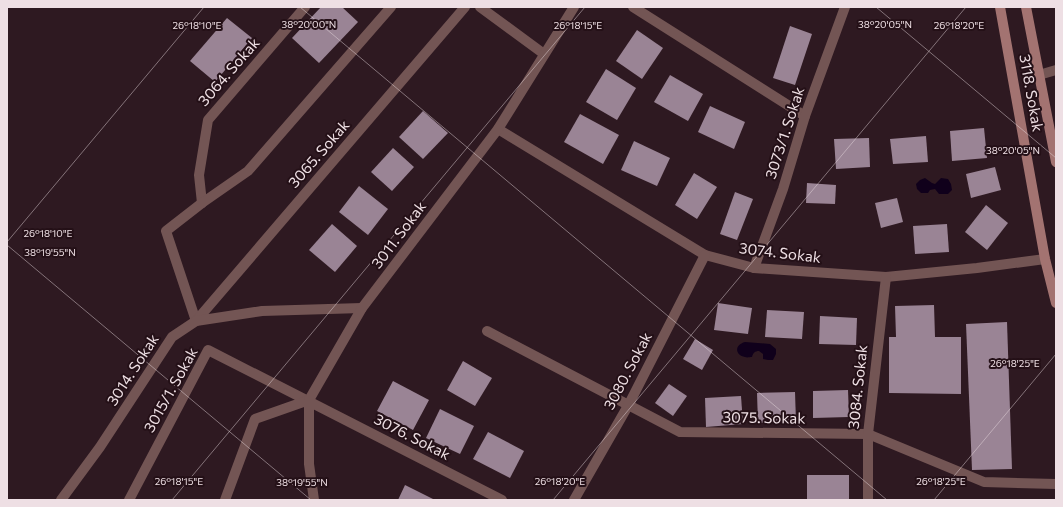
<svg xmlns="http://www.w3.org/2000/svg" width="1063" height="507" font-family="Commissioner,sans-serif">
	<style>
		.water { fill: #10001b }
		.building { fill: #9a8495 }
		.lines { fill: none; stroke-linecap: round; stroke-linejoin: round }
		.minor { stroke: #735554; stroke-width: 10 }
		.tertiary { stroke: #735554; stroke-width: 10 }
		.secondary { stroke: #a37371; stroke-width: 10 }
		.ticks { fill: none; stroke: #eedfe4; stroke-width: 1; stroke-opacity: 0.45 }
		.labels { text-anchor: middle; stroke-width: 4; stroke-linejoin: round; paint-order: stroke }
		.street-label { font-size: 15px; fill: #eedfe4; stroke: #241017 }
		.ticks-label { font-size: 10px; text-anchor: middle; fill: #eedfe4; stroke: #241017; stroke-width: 4; stroke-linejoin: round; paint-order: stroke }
	</style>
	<rect width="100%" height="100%" fill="#2e1921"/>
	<!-- water -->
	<g class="water">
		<path d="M 925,178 L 932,183 L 935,184 L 941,178 L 948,179 L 951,184 L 952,190 L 948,194 L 939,194 L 935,189 L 930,190 L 928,193 L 921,193 L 917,189 L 916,184 L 920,180 Z"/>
		<path d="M 745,342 L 770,344 L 776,349 L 776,354 L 773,360 L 768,360 L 763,359 L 763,354 L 759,351 C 755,351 753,353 752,357 C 750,357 747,358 745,357 C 735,355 734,345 745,342 Z"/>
	</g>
	<!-- building -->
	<g class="building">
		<path d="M 321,7 L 342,7 L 358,22 L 319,63 L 292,38 Z"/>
		<path d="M 227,18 L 252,38 L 215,82 L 190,61 Z"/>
		<path d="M 790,26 L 812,34 L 795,85 L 773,78 Z"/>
		<path d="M 637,30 L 663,48 L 642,79 L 616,61 Z"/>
		<path d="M 606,69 L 636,88 L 617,120 L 586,102 Z"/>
		<path d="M 670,75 L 703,94 L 688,121 L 654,102 Z"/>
		<path d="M 710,106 L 745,122 L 734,149 L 698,132 Z"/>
		<path d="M 423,111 L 448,133 L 423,159 L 399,137 Z"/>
		<path d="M 580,114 L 619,135 L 603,164 L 564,142 Z"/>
		<path d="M 984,128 L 987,158 L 952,161 L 950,131 Z"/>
		<path d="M 926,136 L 928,162 L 893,164 L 890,139 Z"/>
		<path d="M 869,138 L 870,167 L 836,169 L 834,139 Z"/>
		<path d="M 634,141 L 670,158 L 657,186 L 621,170 Z"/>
		<path d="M 393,148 L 414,167 L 392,191 L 371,172 Z"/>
		<path d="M 995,167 L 1001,190 L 971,198 L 966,174 Z"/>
		<path d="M 694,173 L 717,187 L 697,219 L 675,205 Z"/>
		<path d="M 807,183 L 836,185 L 835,204 L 806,203 Z"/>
		<path d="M 359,186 L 388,209 L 368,235 L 339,212 Z"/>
		<path d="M 735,192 L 753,199 L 737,240 L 720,234 Z"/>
		<path d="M 897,198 L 903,222 L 881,228 L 875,203 Z"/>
		<path d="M 986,205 L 1008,223 L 987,250 L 965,232 Z"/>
		<path d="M 332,224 L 357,246 L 335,272 L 309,250 Z"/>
		<path d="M 947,224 L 949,252 L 915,254 L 913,226 Z"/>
		<path d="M 718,303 L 752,308 L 748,334 L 714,330 Z"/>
		<path d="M 934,305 L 935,337 L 961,337 L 961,394 L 889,393 L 889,337 L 896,337 L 895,306 Z"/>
		<path d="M 767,310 L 804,312 L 802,339 L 765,337 Z"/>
		<path d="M 820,316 L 857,318 L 856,345 L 819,344 Z"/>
		<path d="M 1007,322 L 1012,469 L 972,470 L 966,324 Z"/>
		<path d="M 695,339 L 713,350 L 702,370 L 683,359 Z"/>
		<path d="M 463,361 L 492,378 L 475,406 L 447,390 Z"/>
		<path d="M 393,381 L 429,400 L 413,430 L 377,411 Z"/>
		<path d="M 669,384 L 687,396 L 673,416 L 655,403 Z"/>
		<path d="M 848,390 L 849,417 L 813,418 L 813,391 Z"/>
		<path d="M 795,392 L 796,422 L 758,423 L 757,393 Z"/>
		<path d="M 741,396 L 743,424 L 706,427 L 705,398 Z"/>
		<path d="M 440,409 L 474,426 L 460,454 L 426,438 Z"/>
		<path d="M 488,432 L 524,451 L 510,478 L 473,459 Z"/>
		<rect x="807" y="475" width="42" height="25"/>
		<path d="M 405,485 L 433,499 L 432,500 L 398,500 Z"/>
	</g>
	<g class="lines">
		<!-- minor -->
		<g class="minor">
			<path d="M 480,7 L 544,54"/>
			<path d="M 633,7 L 805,116"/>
			<path d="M 1039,75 L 1056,70"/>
			<path d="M 498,129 L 705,255 L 754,268 L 886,277 L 977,268 L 1045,259"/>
			<path d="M 202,203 L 199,175 L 208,120 L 305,7"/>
			<path d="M 754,268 L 783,189 L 805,116 L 845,7"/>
			<path d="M 196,321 L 166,231 L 202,203 L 248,171 L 391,7"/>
			<path d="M 196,321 L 465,7"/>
			<path d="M 487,331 L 680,432 L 868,434 L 984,482 L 1056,484"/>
			<path d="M 61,500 L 100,447 L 172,337 L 196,321 L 262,311 L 362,308"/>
			<path d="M 129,500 L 208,350 L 502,500"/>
			<path d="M 225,500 L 255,419 L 309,400"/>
			<path d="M 574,500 L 629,404 L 705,255"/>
			<path d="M 868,500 L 868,434 L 886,277"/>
		</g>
		<!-- tertiary -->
		<path class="tertiary" d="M 314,500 L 309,464 L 309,400 L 362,308 L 498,129 L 574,7"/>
		<!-- secondary -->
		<g class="secondary">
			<path d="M 1000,7 L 1045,259 L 1056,303"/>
			<path d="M 1026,7 L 1056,162"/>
		</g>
	</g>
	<!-- ticks -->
	<path class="ticks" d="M 300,7 L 887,500M 876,7 L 1056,158M 7,242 L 204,7M 7,245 L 311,500M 172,500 L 585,7M 553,500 L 966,7M 934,500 L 1056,354"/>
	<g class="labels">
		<!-- street labels -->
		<g class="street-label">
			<text transform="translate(229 72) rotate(-49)" y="5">3064. Sokak</text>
			<text transform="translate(1031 93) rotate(80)" y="5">3118. Sokak</text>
			<text transform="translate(785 133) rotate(-72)" y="5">3073/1. Sokak</text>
			<text transform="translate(319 154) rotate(-49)" y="5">3065. Sokak</text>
			<text transform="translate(399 235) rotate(-53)" y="5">3011. Sokak</text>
			<text transform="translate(780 253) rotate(7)" y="5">3074. Sokak</text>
			<text transform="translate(133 370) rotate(-57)" y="5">3014. Sokak</text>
			<text transform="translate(628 371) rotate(-62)" y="5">3080. Sokak</text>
			<text transform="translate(858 387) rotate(-84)" y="5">3084. Sokak</text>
			<text transform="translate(171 390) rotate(-61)" y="5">3015/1. Sokak</text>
			<text transform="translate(764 418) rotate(1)" y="5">3075. Sokak</text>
			<text transform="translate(412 437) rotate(27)" y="5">3076. Sokak</text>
		</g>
	</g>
	<g class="ticks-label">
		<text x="309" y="28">38°20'00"N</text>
		<text x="885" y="28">38°20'05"N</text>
		<text x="197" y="29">26°18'10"E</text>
		<text x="578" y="29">26°18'15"E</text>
		<text x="959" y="29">26°18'20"E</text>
		<text x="1013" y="154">38°20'05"N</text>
		<text x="48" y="237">26°18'10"E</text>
		<text x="50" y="256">38°19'55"N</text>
		<text x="1015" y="367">26°18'25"E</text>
		<text x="179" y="485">26°18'15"E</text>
		<text x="560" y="485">26°18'20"E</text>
		<text x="941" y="485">26°18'25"E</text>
		<text x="302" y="486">38°19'55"N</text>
	</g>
	<!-- border -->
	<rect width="1063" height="507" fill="none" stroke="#eedfe4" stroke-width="16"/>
</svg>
